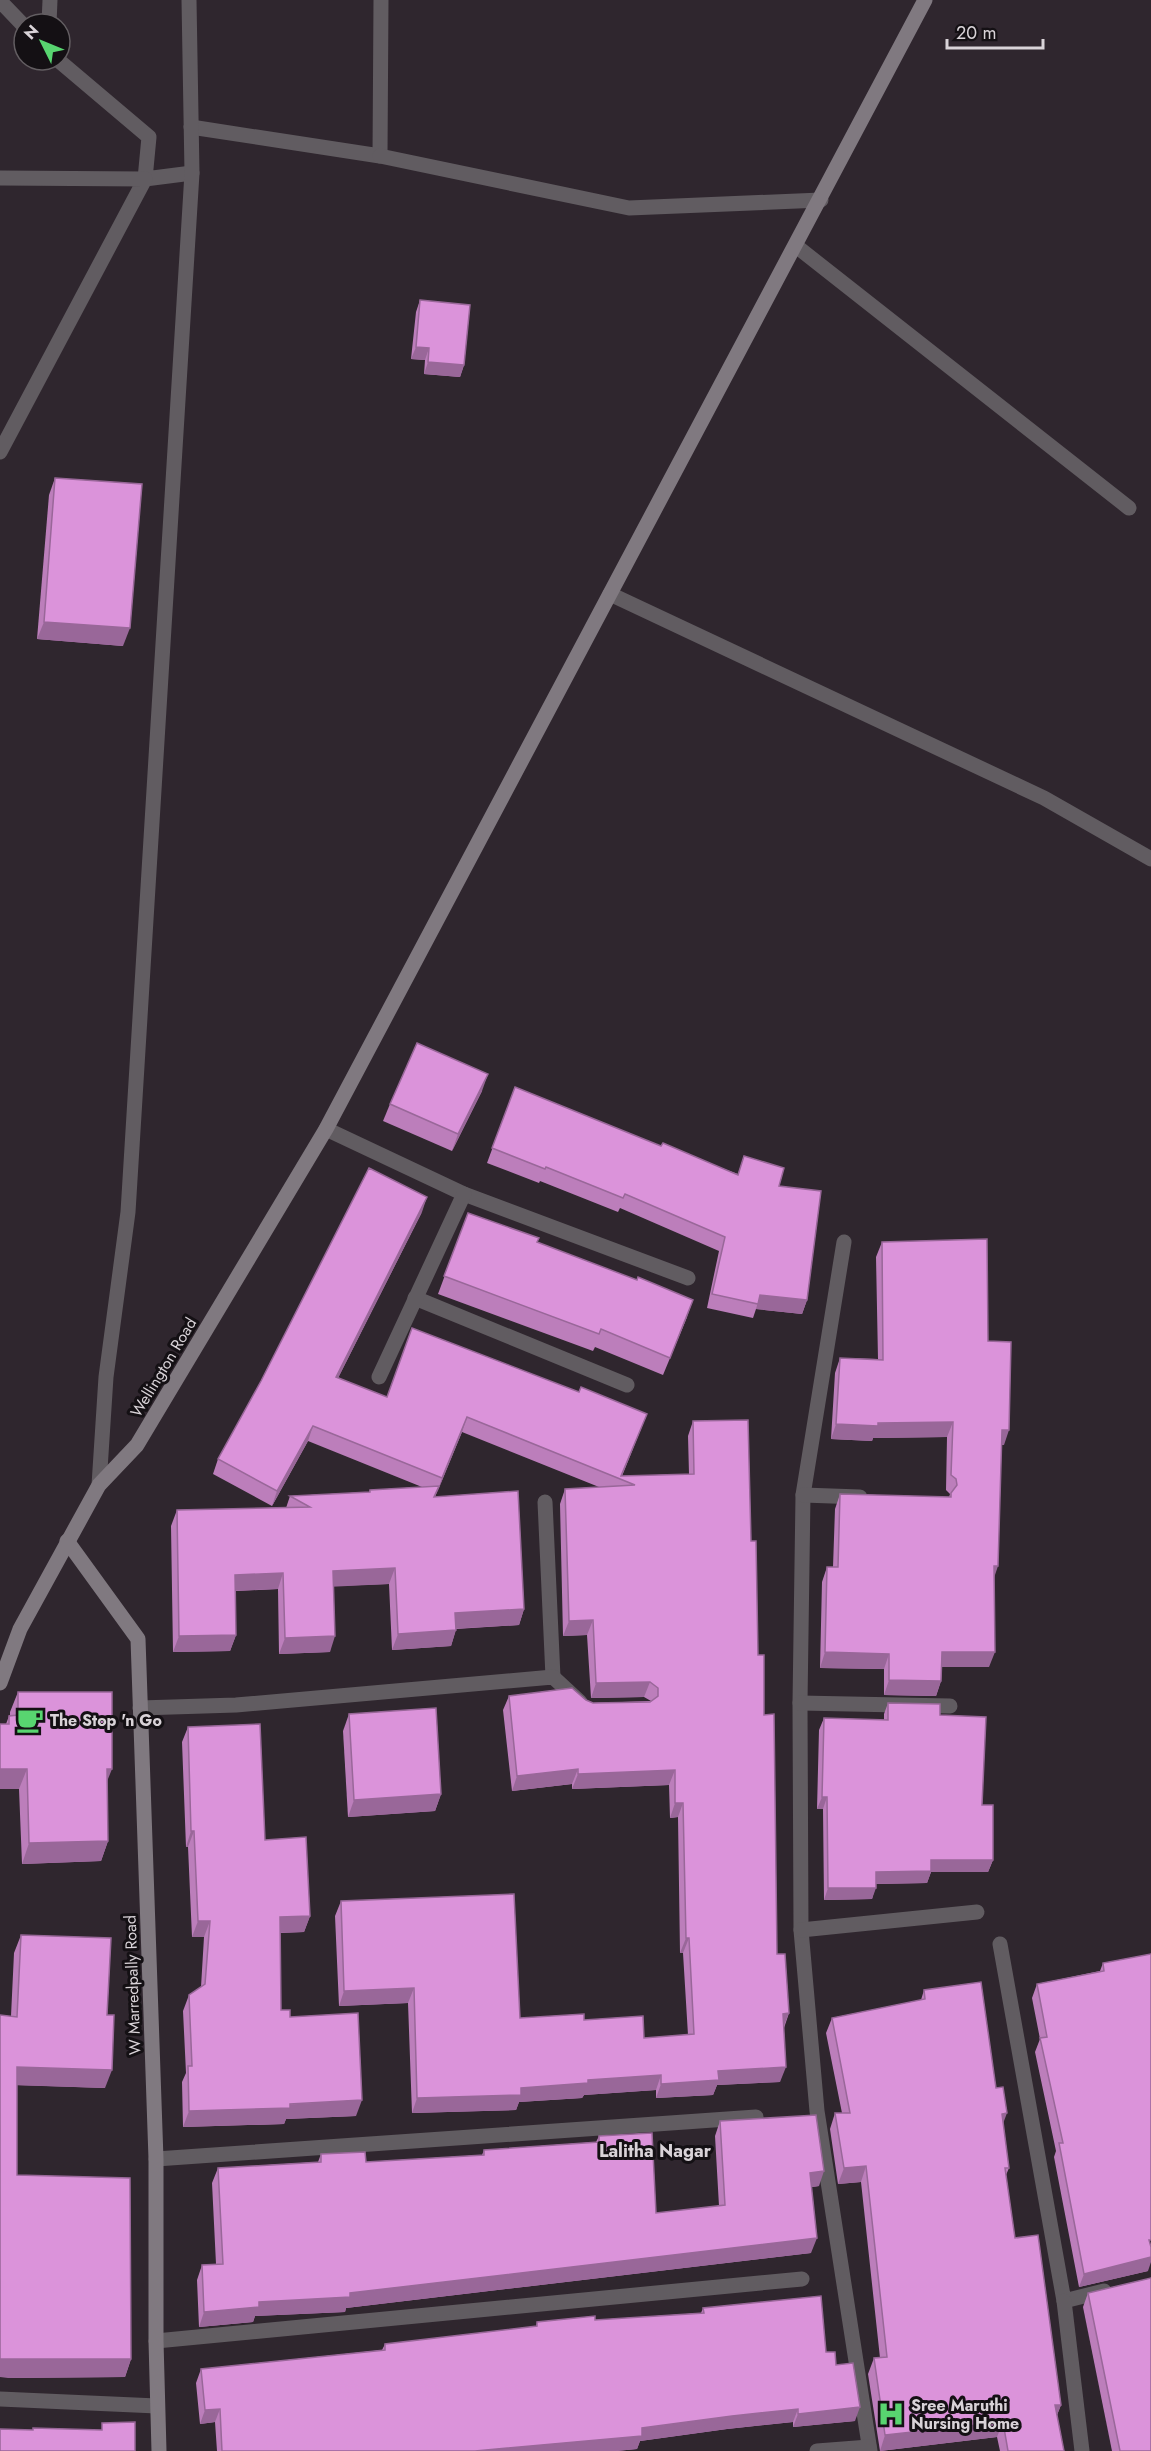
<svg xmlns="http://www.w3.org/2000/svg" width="1151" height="2451" font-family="Jost,sans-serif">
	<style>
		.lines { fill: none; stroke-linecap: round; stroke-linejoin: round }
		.street { stroke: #615c61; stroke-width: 15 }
		.secondary { stroke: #807980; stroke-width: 15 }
		.wall { fill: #bc7ebb }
		.shaded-wall { fill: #996799 }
		.building { fill: #db93da; stroke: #996799; stroke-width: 1.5 }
		.labels { text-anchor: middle; stroke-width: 6; stroke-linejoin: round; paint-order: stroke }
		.street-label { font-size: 16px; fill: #d9d3d8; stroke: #141014 }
		.poi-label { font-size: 16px; font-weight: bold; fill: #d9d3d8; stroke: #141014; text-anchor: start }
		.neighbourhood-label { font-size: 18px; font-weight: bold; fill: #d9d3d8; stroke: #141014 }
	</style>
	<rect width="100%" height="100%" fill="#2f262e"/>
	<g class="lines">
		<!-- street -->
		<g class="street">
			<path d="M 0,1 L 24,26"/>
			<path d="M 49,24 L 50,0"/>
			<path d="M 58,60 L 149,137 L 145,179 L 192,173"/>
			<path d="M 191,127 L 380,156 L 381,0"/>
			<path d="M 380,156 L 629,208 L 821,200"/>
			<path d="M 0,178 L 145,179 L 0,452"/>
			<path d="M 796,246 L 1129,508"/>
			<path d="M 610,594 L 1044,798 L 1151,859"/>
			<path d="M 326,1129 L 464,1194 L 688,1278"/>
			<path d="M 844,1242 L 803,1495 L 800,1703 L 801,1930 L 817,2111 L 870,2451"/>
			<path d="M 415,1298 L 627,1385"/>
			<path d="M 379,1377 L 464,1194"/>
			<path d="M 99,1485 L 106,1377 L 128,1212 L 192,173 L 189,0"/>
			<path d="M 803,1495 L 860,1497"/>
			<path d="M 545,1502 L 553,1677"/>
			<path d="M 800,1703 L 950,1706"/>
			<path d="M 140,1708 L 236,1705 L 553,1677 L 580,1702"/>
			<path d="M 801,1930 L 977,1912"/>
			<path d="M 1000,1944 L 1064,2301 L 1104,2291"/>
			<path d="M 156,2159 L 756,2117"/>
			<path d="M 1064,2301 L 1082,2451"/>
			<path d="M 156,2341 L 802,2279"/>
			<path d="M 0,2399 L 157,2406"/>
			<path d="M 817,2451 L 869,2447"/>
		</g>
		<!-- secondary -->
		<g class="secondary">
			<path d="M 67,1541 L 138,1639 L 156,2159 L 156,2341 L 159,2451"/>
			<path d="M 0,1683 L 20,1629 L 99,1485 L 137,1445 L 326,1129 L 925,0"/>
		</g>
	</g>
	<!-- wall -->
	<g class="wall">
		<path d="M 420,300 L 464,365 L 460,377 L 424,374 L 425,360 L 411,359 L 416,312 Z"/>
		<path d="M 55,478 L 123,646 L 37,639 L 49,495 Z"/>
		<path d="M 515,1087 L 661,1146 L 738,1174 L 744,1156 L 779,1186 L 807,1300 L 802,1314 L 756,1309 L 753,1318 L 707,1308 L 719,1251 L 620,1208 L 618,1212 L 540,1181 L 539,1183 L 487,1163 Z"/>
		<path d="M 482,1091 L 452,1151 L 383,1121 L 390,1104 Z"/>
		<path d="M 422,1212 L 338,1378 L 387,1397 L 579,1392 L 647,1414 L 622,1476 L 689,1474 L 688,1436 L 693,1421 L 751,1541 L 758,1655 L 764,1715 L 777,1954 L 789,2013 L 784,2028 L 780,2082 L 717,2085 L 713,2095 L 656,2098 L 656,2090 L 584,2095 L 582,2098 L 519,2102 L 516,2110 L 412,2113 L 408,2003 L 339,2006 L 335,1916 L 341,1901 L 520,2018 L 584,2020 L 644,2038 L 688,2035 L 683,1953 L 680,1953 L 678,1817 L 670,1818 L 669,1785 L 572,1789 L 572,1784 L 512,1791 L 503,1710 L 509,1696 L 586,1700 L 593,1703 L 651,1701 L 644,1697 L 591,1698 L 587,1635 L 563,1636 L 560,1504 L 565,1489 L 599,1487 L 462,1432 L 435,1497 L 524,1609 L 519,1625 L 456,1629 L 451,1646 L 392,1650 L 389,1584 L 334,1586 L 330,1652 L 279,1654 L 278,1589 L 236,1591 L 236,1635 L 230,1651 L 173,1652 L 171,1526 L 177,1510 L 286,1508 L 290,1496 L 369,1492 L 370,1490 L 422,1487 L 308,1441 L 272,1506 L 213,1474 L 218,1459 Z"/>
		<path d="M 468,1213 L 537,1242 L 687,1317 L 663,1375 L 595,1347 L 593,1351 L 438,1294 Z"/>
		<path d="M 882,1242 L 988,1341 L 1004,1445 L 1001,1445 L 989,1667 L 942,1667 L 941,1681 L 936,1696 L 884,1695 L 884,1669 L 820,1668 L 822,1582 L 827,1567 L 833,1567 L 835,1509 L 840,1494 L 949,1497 L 950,1494 L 946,1490 L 947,1437 L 873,1438 L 872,1441 L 831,1439 L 835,1373 L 840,1358 L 878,1359 L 876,1257 Z"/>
		<path d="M 18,1692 L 107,1781 L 108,1841 L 101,1861 L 22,1864 L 19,1789 L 6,1724 L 9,1716 L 10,1715 L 10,1712 Z"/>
		<path d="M 888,1703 L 940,1715 L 982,1805 L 993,1860 L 988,1872 L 931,1872 L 927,1883 L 876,1884 L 872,1899 L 824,1900 L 823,1809 L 817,1809 L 819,1730 L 824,1718 L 884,1720 L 884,1714 Z"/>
		<path d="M 349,1714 L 441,1794 L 435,1811 L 348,1817 L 343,1731 Z"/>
		<path d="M 188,1727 L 265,1840 L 310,1916 L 304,1932 L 280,1933 L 281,2010 L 290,2017 L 356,2116 L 286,2119 L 284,2124 L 183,2127 L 182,2082 L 186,2073 L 183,2011 L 189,1995 L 201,1987 L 204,1937 L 192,1937 L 188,1847 L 186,1847 L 182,1742 Z"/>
		<path d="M 21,1935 L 107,2015 L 105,2088 L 17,2085 L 17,2175 L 131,2359 L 125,2377 L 8,2378 L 11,2016 L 14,1953 Z"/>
		<path d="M 1103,1963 L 1148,2271 L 1079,2287 L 1054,2157 L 1056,2151 L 1035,2052 L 1040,2039 L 1032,1998 L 1037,1984 L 1100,1971 Z"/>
		<path d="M 924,1990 L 996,2088 L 1003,2124 L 1009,2168 L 1006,2175 L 1015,2238 L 1061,2405 L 1057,2415 L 1064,2451 L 1000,2451 L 997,2437 L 880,2451 L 868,2374 L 874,2358 L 880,2358 L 861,2182 L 838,2184 L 830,2129 L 835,2113 L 842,2113 L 826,2033 L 832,2018 L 921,2000 Z"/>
		<path d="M 720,2121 L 819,2186 L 812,2187 L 811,2253 L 346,2308 L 345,2312 L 255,2316 L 253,2322 L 199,2327 L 197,2280 L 202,2265 L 216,2264 L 212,2183 L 218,2168 L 318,2162 L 321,2154 L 366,2162 L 482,2155 L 484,2150 L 596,2142 L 599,2136 L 656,2213 L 719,2206 L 715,2136 Z"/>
		<path d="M 1088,2293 L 1151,2451 L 1112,2451 L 1083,2307 Z"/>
		<path d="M 703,2308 L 826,2352 L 836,2365 L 855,2421 L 793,2427 L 793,2422 L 727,2429 L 640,2441 L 637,2449 L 616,2451 L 217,2451 L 215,2422 L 200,2424 L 196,2383 L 201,2369 L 382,2350 L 385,2344 L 536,2327 L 537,2322 L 595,2320 L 701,2313 Z"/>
	</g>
	<!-- shaded-wall -->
	<g class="shaded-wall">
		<path d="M 416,347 L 429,348 L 425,360 L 411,359 Z"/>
		<path d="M 428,362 L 464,365 L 460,377 L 424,374 Z"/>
		<path d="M 44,622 L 130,628 L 123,646 L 37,639 Z"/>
		<path d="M 488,1074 L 482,1091 L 452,1151 L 458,1134 Z"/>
		<path d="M 427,1197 L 422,1212 L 331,1392 L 336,1377 Z"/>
		<path d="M 760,1295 L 807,1300 L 802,1314 L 756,1309 Z"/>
		<path d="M 693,1300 L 687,1317 L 663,1375 L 670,1358 Z"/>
		<path d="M 467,1417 L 462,1432 L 437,1493 L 442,1478 Z"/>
		<path d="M 953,1422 L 947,1437 L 873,1438 L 872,1441 L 831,1439 L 836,1424 Z"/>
		<path d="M 313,1426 L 308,1441 L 272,1506 L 277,1491 Z"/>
		<path d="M 1002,1430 L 1009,1430 L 1004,1445 L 996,1445 Z"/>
		<path d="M 994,1566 L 998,1566 L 993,1581 Z"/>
		<path d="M 395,1568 L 389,1584 L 327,1587 L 333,1571 Z"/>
		<path d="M 283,1573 L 278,1589 L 230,1591 L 235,1575 Z"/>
		<path d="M 524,1609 L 519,1625 L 450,1629 L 455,1613 Z"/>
		<path d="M 593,1620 L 587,1635 L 563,1636 L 569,1621 Z"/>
		<path d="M 456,1630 L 451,1646 L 392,1650 L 398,1634 Z"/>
		<path d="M 236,1635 L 230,1651 L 173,1652 L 179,1636 Z"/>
		<path d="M 335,1636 L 330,1652 L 279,1654 L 285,1638 Z"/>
		<path d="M 825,1652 L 889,1654 L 884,1669 L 820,1668 Z"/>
		<path d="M 942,1652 L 995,1652 L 989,1667 L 936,1667 Z"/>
		<path d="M 889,1680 L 941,1681 L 936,1696 L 884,1695 Z"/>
		<path d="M 650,1682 L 644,1697 L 591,1698 L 596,1683 Z"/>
		<path d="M 0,1769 L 27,1769 L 19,1789 L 0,1789 Z"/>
		<path d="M 107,1769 L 112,1769 L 104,1789 Z"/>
		<path d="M 578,1769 L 572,1784 L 512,1791 L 517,1776 Z"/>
		<path d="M 675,1770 L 669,1785 L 572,1789 L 578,1774 Z"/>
		<path d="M 441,1794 L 435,1811 L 348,1817 L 354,1800 Z"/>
		<path d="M 822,1797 L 827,1797 L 823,1809 L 817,1809 Z"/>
		<path d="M 675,1803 L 683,1803 L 678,1817 L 670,1818 Z"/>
		<path d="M 191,1831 L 194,1831 L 188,1847 L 186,1847 Z"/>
		<path d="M 108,1841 L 101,1861 L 22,1864 L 29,1843 Z"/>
		<path d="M 931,1860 L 993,1860 L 988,1872 L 931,1872 L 927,1883 L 871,1884 L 876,1872 Z"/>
		<path d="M 828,1888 L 876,1888 L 872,1899 L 824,1900 Z"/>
		<path d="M 310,1916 L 304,1932 L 274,1933 L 280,1917 Z"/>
		<path d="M 198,1921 L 210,1921 L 204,1937 L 192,1937 Z"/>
		<path d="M 686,1938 L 689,1938 L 683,1953 L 680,1953 Z"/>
		<path d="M 414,1988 L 408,2003 L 339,2006 L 344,1991 Z"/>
		<path d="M 789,2013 L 783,2028 L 783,2014 Z"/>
		<path d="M 17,2067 L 112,2070 L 105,2088 L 10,2085 Z"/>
		<path d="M 786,2067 L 780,2082 L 717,2085 L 713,2095 L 656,2098 L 661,2084 L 718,2071 Z"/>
		<path d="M 661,2075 L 656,2090 L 584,2095 L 582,2098 L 519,2102 L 516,2110 L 412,2113 L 417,2098 L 521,2088 L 588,2080 Z"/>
		<path d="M 362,2100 L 356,2116 L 286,2119 L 284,2124 L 183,2127 L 189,2111 Z"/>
		<path d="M 1007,2113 L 1001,2129 L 1002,2114 Z"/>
		<path d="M 866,2166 L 861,2182 L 838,2184 L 844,2168 Z"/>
		<path d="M 824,2171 L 819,2186 L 805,2188 L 810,2173 Z"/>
		<path d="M 817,2238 L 811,2253 L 346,2308 L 345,2312 L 255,2316 L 253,2322 L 199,2327 L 204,2312 L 259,2302 L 350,2293 Z"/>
		<path d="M 1151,2257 L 1151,2262 L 1148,2271 L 1079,2287 L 1084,2274 Z"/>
		<path d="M 0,2359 L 131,2359 L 125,2377 L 8,2378 L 0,2377 Z"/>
		<path d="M 1055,2405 L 1061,2405 L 1055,2420 Z"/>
		<path d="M 860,2407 L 855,2421 L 793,2427 L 798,2414 Z"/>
		<path d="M 220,2409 L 215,2422 L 200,2424 L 205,2410 Z"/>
		<path d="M 798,2409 L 793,2422 L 727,2429 L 640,2441 L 637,2449 L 616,2451 L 475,2451 L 732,2416 Z"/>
		<path d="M 1003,2422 L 997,2437 L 880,2451 L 885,2435 Z"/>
	</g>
	<!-- building -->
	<g class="building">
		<path d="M 420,300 L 470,305 L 464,365 L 428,362 L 429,348 L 416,347 Z"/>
		<path d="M 55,478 L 142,484 L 130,628 L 44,622 Z"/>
		<path d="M 417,1043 L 488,1074 L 458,1134 L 390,1104 Z"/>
		<path d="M 515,1087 L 661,1146 L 663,1143 L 738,1175 L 744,1156 L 784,1168 L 779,1186 L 821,1191 L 807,1300 L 760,1295 L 758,1304 L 712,1294 L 725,1237 L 625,1194 L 623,1198 L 546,1167 L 545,1169 L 492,1148 Z"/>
		<path d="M 369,1168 L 427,1197 L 336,1377 L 387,1397 L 412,1328 L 579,1392 L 581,1387 L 647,1414 L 621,1476 L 694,1474 L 693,1421 L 748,1420 L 751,1541 L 756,1541 L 758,1655 L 764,1655 L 764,1715 L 774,1714 L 777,1954 L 785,1954 L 789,2013 L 783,2014 L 786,2067 L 718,2071 L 719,2080 L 661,2084 L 661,2075 L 588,2080 L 588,2083 L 521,2088 L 521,2095 L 417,2098 L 414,1988 L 344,1991 L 341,1901 L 514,1894 L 520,2018 L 584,2014 L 584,2020 L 643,2016 L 644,2038 L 694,2034 L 689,1938 L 686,1938 L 683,1803 L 675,1803 L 675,1770 L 578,1774 L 578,1769 L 517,1776 L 509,1696 L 572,1688 L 586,1700 L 593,1703 L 650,1702 L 658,1696 L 658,1688 L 650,1682 L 596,1683 L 593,1620 L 569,1621 L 565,1489 L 635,1485 L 467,1417 L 442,1478 L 313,1426 L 277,1491 L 218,1459 L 261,1381 Z"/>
		<path d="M 468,1213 L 539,1238 L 537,1242 L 637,1280 L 638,1277 L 693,1300 L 670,1358 L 601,1329 L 599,1334 L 444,1276 Z"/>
		<path d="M 987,1239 L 988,1341 L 1011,1342 L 1009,1430 L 1002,1430 L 998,1566 L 994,1566 L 995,1652 L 942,1652 L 941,1681 L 889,1680 L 889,1654 L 825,1652 L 827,1567 L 838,1567 L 840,1494 L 951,1497 L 951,1493 L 957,1485 L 956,1479 L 951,1475 L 953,1422 L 878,1423 L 878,1426 L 836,1424 L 840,1358 L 883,1360 L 882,1242 Z"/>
		<path d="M 439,1486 L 434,1497 L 518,1491 L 524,1609 L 455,1613 L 456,1630 L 398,1634 L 395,1568 L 333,1571 L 335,1636 L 285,1638 L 283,1573 L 235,1575 L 236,1635 L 179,1636 L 177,1510 L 310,1507 L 290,1496 L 370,1492 L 370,1490 Z"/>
		<path d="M 18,1692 L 112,1692 L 112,1769 L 107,1769 L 108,1841 L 29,1843 L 27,1769 L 0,1769 L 0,1724 L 9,1724 L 9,1716 L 18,1715 Z"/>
		<path d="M 888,1703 L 940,1704 L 940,1715 L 986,1717 L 982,1805 L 993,1805 L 993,1860 L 931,1860 L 931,1871 L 876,1872 L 876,1888 L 828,1888 L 827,1797 L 822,1797 L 824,1718 L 888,1720 Z"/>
		<path d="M 436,1708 L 441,1794 L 354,1800 L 349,1714 Z"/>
		<path d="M 260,1724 L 265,1840 L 306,1837 L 310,1916 L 280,1917 L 281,2010 L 290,2010 L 290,2017 L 358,2013 L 362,2100 L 290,2104 L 290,2108 L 189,2111 L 188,2066 L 192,2066 L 189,1995 L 205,1984 L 210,1921 L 198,1921 L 194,1831 L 191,1831 L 188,1727 Z"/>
		<path d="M 21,1935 L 111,1938 L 107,2015 L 114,2015 L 112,2070 L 17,2067 L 17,2175 L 130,2178 L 131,2359 L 0,2359 L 0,2015 L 17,2017 Z"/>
		<path d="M 1151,1954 L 1151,2240 L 1149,2240 L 1151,2247 L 1151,2257 L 1084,2274 L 1059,2143 L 1063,2143 L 1040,2038 L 1047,2037 L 1037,1984 L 1104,1971 L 1103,1963 Z"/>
		<path d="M 981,1982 L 996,2088 L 1003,2087 L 1007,2113 L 1002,2114 L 1009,2168 L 1005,2168 L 1015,2238 L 1038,2235 L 1061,2405 L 1055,2405 L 1064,2451 L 1008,2451 L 1003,2422 L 885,2435 L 874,2358 L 887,2357 L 866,2166 L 844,2168 L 835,2113 L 850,2113 L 832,2018 L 925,1999 L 924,1990 Z"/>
		<path d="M 816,2115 L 824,2171 L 810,2173 L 817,2238 L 350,2293 L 350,2297 L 259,2302 L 259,2307 L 204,2312 L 202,2265 L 223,2264 L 218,2168 L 321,2162 L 321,2154 L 365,2152 L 366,2162 L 484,2155 L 484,2150 L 599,2142 L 599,2136 L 652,2133 L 656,2213 L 725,2205 L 720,2121 Z"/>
		<path d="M 1151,2278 L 1151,2451 L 1120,2451 L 1088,2293 Z"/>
		<path d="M 821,2296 L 826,2352 L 835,2352 L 836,2365 L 853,2363 L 860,2407 L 798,2414 L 798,2409 L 732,2416 L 642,2428 L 642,2436 L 475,2451 L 222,2451 L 220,2409 L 205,2410 L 201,2369 L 385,2350 L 385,2344 L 537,2326 L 537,2322 L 595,2316 L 595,2320 L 704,2313 L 703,2308 Z"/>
		<path d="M 135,2422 L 135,2451 L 0,2451 L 0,2429 L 33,2430 L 33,2428 L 102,2430 L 102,2423 Z"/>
	</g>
	<!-- icons -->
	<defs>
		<symbol id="cafe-bare" viewBox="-9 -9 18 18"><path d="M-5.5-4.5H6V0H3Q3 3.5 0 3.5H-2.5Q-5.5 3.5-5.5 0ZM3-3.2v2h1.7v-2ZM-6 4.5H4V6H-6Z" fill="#58d570" stroke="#141014" stroke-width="2.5" paint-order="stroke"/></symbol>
		<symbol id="hospital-bare" viewBox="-9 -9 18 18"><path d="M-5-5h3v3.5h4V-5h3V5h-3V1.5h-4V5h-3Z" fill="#58d570" stroke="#141014" stroke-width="2.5" paint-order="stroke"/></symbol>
	</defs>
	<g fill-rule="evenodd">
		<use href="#cafe-bare" x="11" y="1701" width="38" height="38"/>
		<use href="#hospital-bare" x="872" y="2395" width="38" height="38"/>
	</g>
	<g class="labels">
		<!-- street labels -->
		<g class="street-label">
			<text transform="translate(163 1367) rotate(-59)" y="6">Wellington Road</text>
			<text transform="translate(132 1985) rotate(-92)" y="6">W Marredpally Road</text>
		</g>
		<!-- poi labels -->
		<g class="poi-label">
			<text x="50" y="1726">The Stop 'n Go</text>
			<text x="911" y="2411">Sree Maruthi<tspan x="911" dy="18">Nursing Home</tspan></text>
		</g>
		<!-- neighbourhood labels -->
		<g class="neighbourhood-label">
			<text x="655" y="2157">Lalitha Nagar</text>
		</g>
	</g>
	<!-- north arrow -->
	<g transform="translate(42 42) rotate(313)"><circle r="28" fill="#141014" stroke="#635e62" stroke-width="1.5"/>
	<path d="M0-4.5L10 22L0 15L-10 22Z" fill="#58d570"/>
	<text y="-9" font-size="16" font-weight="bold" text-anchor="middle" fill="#d9d3d8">N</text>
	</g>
	<!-- scale -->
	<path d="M947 39v9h96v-9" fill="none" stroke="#d9d3d8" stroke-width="3"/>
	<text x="956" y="39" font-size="18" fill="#d9d3d8" stroke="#141014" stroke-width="4.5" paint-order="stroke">20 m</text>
</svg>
